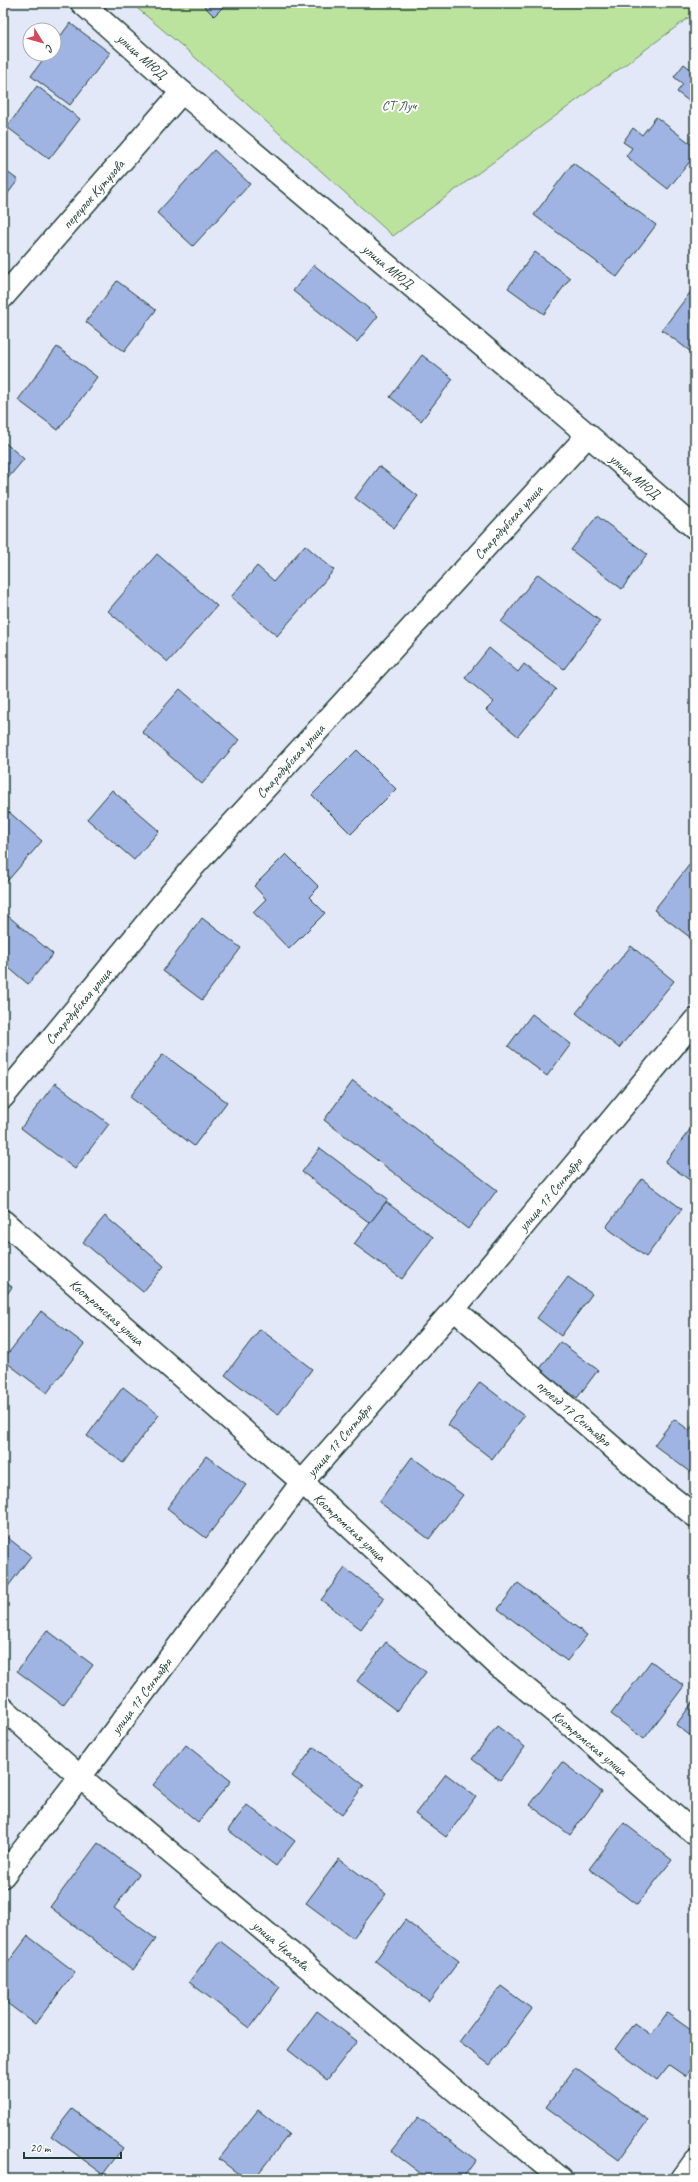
<svg xmlns="http://www.w3.org/2000/svg" width="698" height="2182" font-family="Caveat,sans-serif">
	<style>
		.green { fill: #bbe39e; stroke: #6d9069 }
		.building { fill: #a0b4e3; stroke: #1f3d34 }
		.lines { fill: none; stroke-linecap: round; stroke-linejoin: round }
		.street-casing { stroke: #1f3d34; stroke-width: 25 }
		.secondary-casing { stroke: #1f3d34; stroke-width: 25 }
		.street { stroke: #fff; stroke-width: 22 }
		.secondary { stroke: #fff; stroke-width: 22 }
		.labels { text-anchor: middle; stroke-width: 4; stroke-linejoin: round; paint-order: stroke }
		.street-label { font-size: 14px; fill: #1f3d34; stroke: #fff }
		.park-label { font-size: 14px; fill: #3e5e49; stroke: #fff }
	</style>
	<rect width="100%" height="100%" fill="#e2e8f7"/>
	<filter id="ink" filterUnits="userSpaceOnUse"><feTurbulence type="fractalNoise" baseFrequency=".025" numOctaves="2"/><feDisplacementMap in="SourceGraphic" scale="8" xChannelSelector="R" yChannelSelector="G"/><feConvolveMatrix kernelMatrix="1 2 1 2 8 2 1 2 1" color-interpolation-filters="sRGB"/></filter>
	<g filter="url(#ink)">
		<!-- green -->
		<path class="green" d="M 131,3 L 695,3 L 695,13 L 393,236 L 188,51 Z"/>
		<!-- building -->
		<g class="building">
			<path d="M 201,3 L 227,3 L 214,16 Z"/>
			<path d="M 70,23 L 110,53 L 70,105 L 31,76 L 47,54 L 54,54 L 54,45 Z"/>
			<path d="M 684,64 L 693,71 L 695,68 L 695,106 L 677,92 L 683,84 L 674,77 Z"/>
			<path d="M 37,86 L 80,119 L 49,159 L 7,127 Z"/>
			<path d="M 656,117 L 695,147 L 695,155 L 668,189 L 626,156 L 632,148 L 623,142 L 633,128 L 642,135 Z"/>
			<path d="M 214,150 L 250,184 L 193,246 L 157,213 Z"/>
			<path d="M 573,163 L 656,225 L 617,277 L 534,215 Z"/>
			<path d="M 3,169 L 18,180 L 3,200 Z"/>
			<path d="M 535,252 L 570,278 L 544,314 L 508,288 Z"/>
			<path d="M 314,265 L 378,316 L 357,342 L 293,291 Z"/>
			<path d="M 117,281 L 156,310 L 124,352 L 86,322 Z"/>
			<path d="M 695,286 L 695,355 L 662,330 Z"/>
			<path d="M 57,347 L 97,377 L 58,430 L 18,400 Z"/>
			<path d="M 422,355 L 453,379 L 421,421 L 390,397 Z"/>
			<path d="M 3,441 L 24,459 L 3,484 Z"/>
			<path d="M 379,466 L 418,496 L 394,528 L 355,498 Z"/>
			<path d="M 597,516 L 647,554 L 622,589 L 571,550 Z"/>
			<path d="M 305,545 L 334,570 L 277,636 L 231,597 L 257,566 L 274,581 Z"/>
			<path d="M 157,554 L 217,606 L 168,662 L 108,611 Z"/>
			<path d="M 538,574 L 600,621 L 564,669 L 501,622 Z"/>
			<path d="M 489,648 L 518,672 L 524,664 L 556,689 L 518,736 L 486,710 L 494,702 L 465,678 Z"/>
			<path d="M 180,689 L 239,740 L 202,784 L 142,732 Z"/>
			<path d="M 357,750 L 396,789 L 351,834 L 312,795 Z"/>
			<path d="M 112,790 L 159,831 L 134,860 L 87,819 Z"/>
			<path d="M 9,812 L 42,841 L 3,886 L 3,819 Z"/>
			<path d="M 286,854 L 319,887 L 309,897 L 325,913 L 289,949 L 253,912 L 266,899 L 254,886 Z"/>
			<path d="M 690,864 L 695,868 L 695,941 L 654,910 Z"/>
			<path d="M 7,915 L 53,954 L 28,984 L 3,963 L 3,919 Z"/>
			<path d="M 202,918 L 241,948 L 202,1000 L 163,971 Z"/>
			<path d="M 631,946 L 674,981 L 619,1048 L 576,1013 Z"/>
			<path d="M 532,1014 L 571,1044 L 547,1076 L 508,1046 Z"/>
			<path d="M 163,1054 L 227,1102 L 194,1146 L 130,1097 Z"/>
			<path d="M 353,1081 L 497,1190 L 468,1229 L 324,1120 Z"/>
			<path d="M 55,1083 L 109,1124 L 75,1169 L 21,1128 Z"/>
			<path d="M 695,1123 L 695,1184 L 665,1162 Z"/>
			<path d="M 320,1148 L 388,1199 L 370,1223 L 302,1172 Z"/>
			<path d="M 642,1179 L 682,1209 L 646,1257 L 606,1227 Z"/>
			<path d="M 386,1202 L 433,1237 L 402,1279 L 354,1244 Z"/>
			<path d="M 105,1216 L 164,1266 L 143,1292 L 83,1242 Z"/>
			<path d="M 568,1277 L 592,1294 L 561,1336 L 537,1318 Z"/>
			<path d="M 3,1280 L 12,1287 L 3,1300 Z"/>
			<path d="M 41,1311 L 84,1344 L 47,1393 L 3,1360 Z"/>
			<path d="M 260,1329 L 312,1369 L 278,1415 L 225,1375 Z"/>
			<path d="M 560,1342 L 598,1370 L 577,1398 L 539,1370 Z"/>
			<path d="M 480,1382 L 524,1416 L 492,1459 L 448,1425 Z"/>
			<path d="M 123,1387 L 159,1415 L 123,1463 L 87,1436 Z"/>
			<path d="M 674,1419 L 689,1430 L 695,1423 L 695,1476 L 654,1445 Z"/>
			<path d="M 206,1456 L 246,1485 L 206,1538 L 167,1508 Z"/>
			<path d="M 412,1457 L 463,1495 L 429,1539 L 379,1502 Z"/>
			<path d="M 3,1534 L 31,1556 L 3,1593 Z"/>
			<path d="M 345,1568 L 384,1598 L 361,1629 L 321,1600 Z"/>
			<path d="M 518,1583 L 587,1635 L 567,1661 L 498,1609 Z"/>
			<path d="M 47,1630 L 93,1665 L 63,1705 L 17,1671 Z"/>
			<path d="M 386,1642 L 426,1672 L 397,1711 L 357,1681 Z"/>
			<path d="M 651,1661 L 684,1686 L 644,1739 L 611,1714 Z"/>
			<path d="M 695,1699 L 695,1739 L 676,1725 Z"/>
			<path d="M 497,1726 L 525,1747 L 500,1780 L 472,1759 Z"/>
			<path d="M 186,1745 L 231,1781 L 198,1822 L 153,1785 Z"/>
			<path d="M 314,1747 L 364,1785 L 342,1814 L 292,1776 Z"/>
			<path d="M 562,1762 L 602,1792 L 570,1835 L 530,1805 Z"/>
			<path d="M 446,1774 L 476,1797 L 446,1837 L 415,1814 Z"/>
			<path d="M 247,1805 L 295,1841 L 276,1866 L 228,1830 Z"/>
			<path d="M 624,1823 L 672,1860 L 637,1905 L 589,1869 Z"/>
			<path d="M 98,1843 L 139,1874 L 114,1908 L 156,1939 L 133,1970 L 50,1907 Z"/>
			<path d="M 339,1859 L 386,1894 L 353,1938 L 306,1903 Z"/>
			<path d="M 405,1920 L 459,1961 L 429,2001 L 375,1961 Z"/>
			<path d="M 28,1936 L 75,1972 L 35,2024 L 3,2000 L 3,1969 Z"/>
			<path d="M 220,1941 L 280,1987 L 250,2028 L 189,1982 Z"/>
			<path d="M 501,1986 L 532,2009 L 490,2065 L 459,2042 Z"/>
			<path d="M 317,2011 L 357,2041 L 327,2080 L 288,2050 Z"/>
			<path d="M 667,2013 L 695,2033 L 695,2062 L 685,2076 L 669,2065 L 657,2080 L 615,2049 L 634,2023 L 651,2035 Z"/>
			<path d="M 575,2068 L 648,2120 L 619,2160 L 546,2107 Z"/>
			<path d="M 72,2109 L 123,2148 L 103,2174 L 51,2136 Z"/>
			<path d="M 258,2110 L 289,2134 L 254,2179 L 245,2179 L 219,2159 Z"/>
			<path d="M 418,2117 L 476,2160 L 462,2179 L 428,2179 L 391,2151 Z"/>
		</g>
		<g class="lines">
			<defs>
				<g id="street">
					<path d="M 82,3 L 182,92 L 588,435 L 695,528"/>
					<path d="M 3,297 L 182,92"/>
					<path d="M 3,1097 L 192,868 L 588,435"/>
					<path d="M 3,1221 L 302,1482 L 503,1670 L 585,1737 L 695,1834"/>
					<path d="M 454,1309 L 656,1485 L 695,1516"/>
					<path d="M 3,1876 L 80,1777 L 302,1482 L 454,1309 L 695,1020"/>
					<path d="M 682,2179 L 695,2161"/>
				</g>
				<path id="secondary" d="M 3,1708 L 80,1777 L 561,2179"/>
			</defs>
			<!-- street casing -->
			<use href="#street" class="street-casing"/>
			<!-- secondary casing -->
			<use href="#secondary" class="secondary-casing"/>
			<!-- street -->
			<use href="#street" class="street"/>
			<!-- secondary -->
			<use href="#secondary" class="secondary"/>
		</g>
	</g>
	<g class="labels">
		<!-- street labels -->
		<g class="street-label">
			<text transform="translate(142 56) rotate(42)" y="5">улица МЮД</text>
			<text transform="translate(93 194) rotate(-49)" y="5">переулок Кутузова</text>
			<text transform="translate(388 266) rotate(40)" y="5">улица МЮД</text>
			<text transform="translate(635 476) rotate(41)" y="5">улица МЮД</text>
			<text transform="translate(508 522) rotate(-48)" y="5">Стародубская улица</text>
			<text transform="translate(290 761) rotate(-48)" y="5">Стародубская улица</text>
			<text transform="translate(78 1006) rotate(-50)" y="5">Стародубская улица</text>
			<text transform="translate(550 1194) rotate(-50)" y="5">улица 17 Сентября</text>
			<text transform="translate(107 1312) rotate(41)" y="5">Костромская улица</text>
			<text transform="translate(574 1413) rotate(41)" y="5">проезд 17 Сентября</text>
			<text transform="translate(339 1440) rotate(-49)" y="5">улица 17 Сентября</text>
			<text transform="translate(350 1527) rotate(43)" y="5">Костромская улица</text>
			<text transform="translate(141 1696) rotate(-53)" y="5">улица 17 Сентября</text>
			<text transform="translate(590 1743) rotate(40)" y="5">Костромская улица</text>
			<text transform="translate(281 1945) rotate(40)" y="5">улица Чкалова</text>
		</g>
		<!-- park labels -->
		<g class="park-label">
			<text x="399" y="110">СТ Луч</text>
		</g>
	</g>
	<!-- margin -->
	<rect width="698" height="2182" fill="none" stroke="#fff" stroke-width="16"/>
	<rect x="8" y="8" width="682" height="2166" fill="none" stroke="#1f3d34" stroke-width="1.5" filter="url(#ink)"/>
	<!-- north arrow -->
	<g transform="translate(42 42) rotate(127)"><circle r="19" fill="#ffffff" stroke="#a5b1ae"/>
	<path d="M0-3L7 15L0 10L-7 15Z" fill="#d1495b"/>
	<text y="-6" font-size="11" font-weight="bold" text-anchor="middle" fill="#1f3d34">С</text>
	</g>
	<!-- scale -->
	<path d="M24 2152v6h97v-6" fill="none" stroke="#1f3d34" stroke-width="2"/>
	<text x="30" y="2152" font-size="12" fill="#1f3d34" stroke="#ffffff" stroke-width="3" paint-order="stroke">20 m</text>
</svg>
